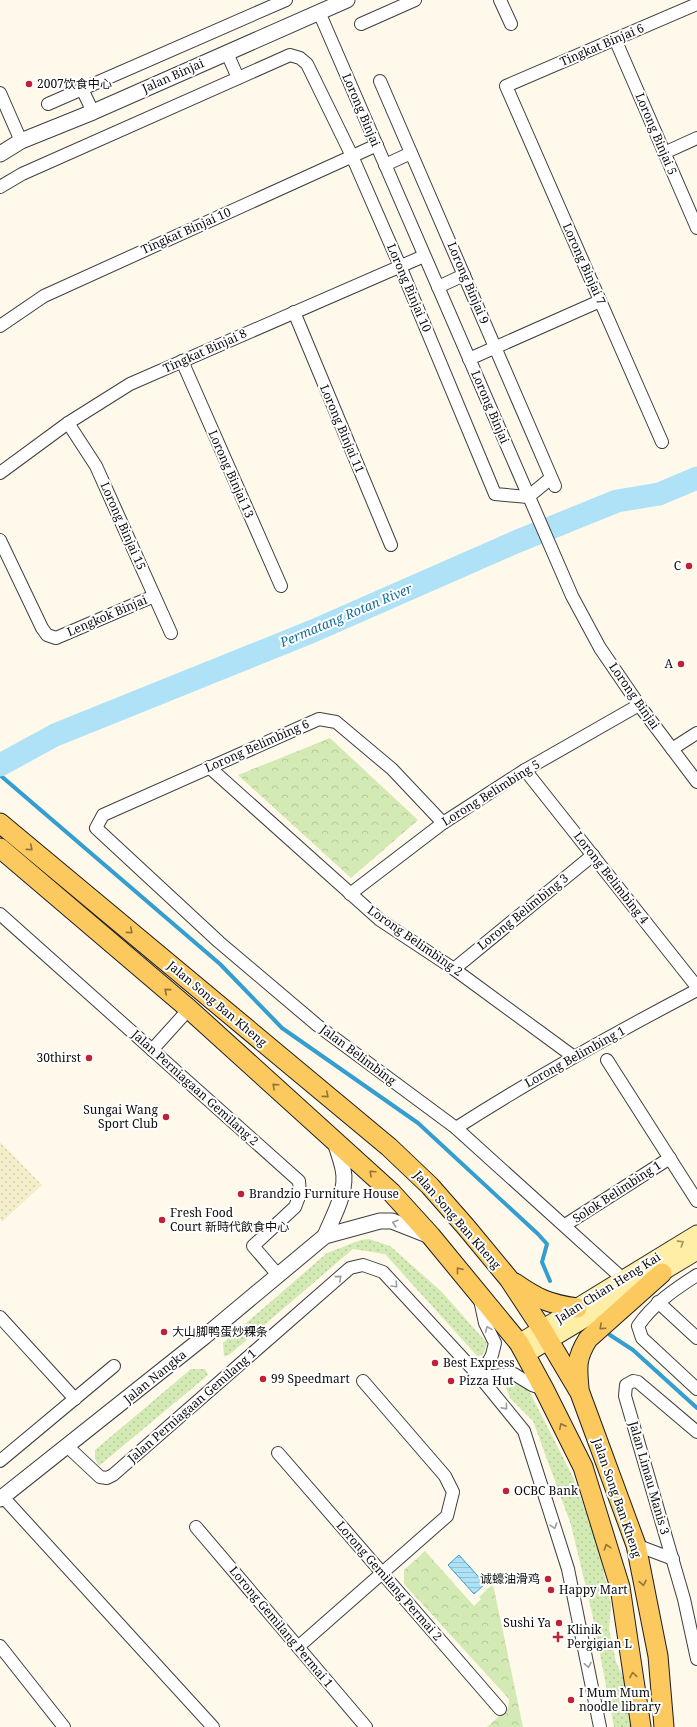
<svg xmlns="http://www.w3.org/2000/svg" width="697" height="1727" font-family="'Noto Serif','Noto Sans SC',serif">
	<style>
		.farmland { fill: url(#farmland-dots) }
		.grass { fill: url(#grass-dots) }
		.park { fill: url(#park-crowns) }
		.water { fill: url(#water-rules); stroke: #349ed0 }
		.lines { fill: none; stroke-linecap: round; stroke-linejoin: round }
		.stream { stroke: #349ed0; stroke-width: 4 }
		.river { stroke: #afe2f7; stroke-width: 23 }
		.minor-casing { stroke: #3f3f3f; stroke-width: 14 }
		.tertiary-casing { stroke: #3f3f3f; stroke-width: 17 }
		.secondary-casing { stroke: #2e2e2e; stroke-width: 19 }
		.primary-casing { stroke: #1d1d1d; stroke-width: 21 }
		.minor { stroke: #fff; stroke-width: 12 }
		.tertiary { stroke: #fff; stroke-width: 15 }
		.secondary { stroke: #ffeea6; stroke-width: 17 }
		.primary { stroke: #fcc95e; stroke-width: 19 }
		.oneway { stroke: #907439 }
		.oneway2 { stroke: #9e9e9e }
		.oneway3 { stroke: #9e9468 }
		.poi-dot { fill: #bf2136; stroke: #fff; stroke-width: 1.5 }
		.labels { text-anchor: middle; stroke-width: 4; stroke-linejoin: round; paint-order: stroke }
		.street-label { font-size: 12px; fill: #0c0c0c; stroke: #fff }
		.poi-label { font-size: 12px; fill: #0c0c0c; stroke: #fff; text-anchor: start }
		.water-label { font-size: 13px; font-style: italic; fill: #136ea0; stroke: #fff }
	</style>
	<defs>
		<pattern id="farmland-dots" width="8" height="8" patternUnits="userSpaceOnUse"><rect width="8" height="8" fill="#f5eecb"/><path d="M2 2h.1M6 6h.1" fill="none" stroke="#d1cbad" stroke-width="1.8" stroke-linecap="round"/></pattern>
		<pattern id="grass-dots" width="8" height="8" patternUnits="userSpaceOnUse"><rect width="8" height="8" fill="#d4eab4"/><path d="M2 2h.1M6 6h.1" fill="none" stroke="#b5c89a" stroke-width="1.8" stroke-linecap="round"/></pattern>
		<pattern id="park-crowns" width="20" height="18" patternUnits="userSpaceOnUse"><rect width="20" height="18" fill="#d4eab4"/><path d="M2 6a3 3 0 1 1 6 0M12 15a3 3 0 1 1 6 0" fill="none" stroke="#b5c89a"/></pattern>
		<pattern id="water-rules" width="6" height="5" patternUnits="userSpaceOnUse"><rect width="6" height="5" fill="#afe2f7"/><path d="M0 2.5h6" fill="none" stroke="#95c1d3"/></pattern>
	</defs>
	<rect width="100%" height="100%" fill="#fff9eb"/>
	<!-- farmland -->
	<path class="farmland" d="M 0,1142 L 42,1185 L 2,1222 L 0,1219 Z"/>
	<!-- grass -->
	<g class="grass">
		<path d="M 369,1239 L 390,1246 L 441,1291 L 487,1343 L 484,1353 L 478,1357 L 385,1254 L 353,1249 L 229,1355 L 224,1356 L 223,1343 L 327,1253 L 361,1240 Z"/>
		<path d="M 191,1369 L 205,1369 L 208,1375 L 99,1466 L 95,1459 L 95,1450 Z"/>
		<path d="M 512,1379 L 528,1389 L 573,1477 L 598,1545 L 611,1605 L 609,1629 L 616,1662 L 625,1680 L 634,1727 L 614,1727 L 592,1613 L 571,1525 L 533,1421 L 510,1398 L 506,1388 L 508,1381 Z"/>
	</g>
	<!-- park -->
	<g class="park">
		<path d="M 330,738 L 418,820 L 351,878 L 238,775 Z"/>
		<path d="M 425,1551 L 474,1606 L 481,1599 L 479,1597 L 493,1584 L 523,1727 L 487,1727 L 508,1708 L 509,1699 L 404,1584 L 404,1570 Z"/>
	</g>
	<!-- water -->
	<path class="water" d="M 459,1555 L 485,1584 L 474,1594 L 448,1565 Z"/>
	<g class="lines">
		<!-- stream -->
		<g class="stream">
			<path d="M 0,775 L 220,964 L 282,1028 L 418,1123 L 538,1234 L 547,1244 L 542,1262 L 550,1281"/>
			<path d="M 610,1335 L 633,1350 L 697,1408"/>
		</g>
		<!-- river -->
		<path class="river" d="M 0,765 L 55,735 L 313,631 L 518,541 L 617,501 L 659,494 L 697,478"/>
		<defs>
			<g id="minor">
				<path d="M 500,0 L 511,24"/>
				<path d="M 319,12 L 572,596 L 600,648 L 639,705 L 697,782"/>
				<path d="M 361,24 L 415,0"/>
				<path d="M 615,39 L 697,228"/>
				<path d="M 227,53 L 238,78"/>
				<path d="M 380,81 L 555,486"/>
				<path d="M 82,89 L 93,112"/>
				<path d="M 0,93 L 21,141"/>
				<path d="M 48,104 L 286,0"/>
				<path d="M 664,153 L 697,138"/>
				<path d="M 385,165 L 411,153"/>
				<path d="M 0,187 L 22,174 L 290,55 L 300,58 L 307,64 L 352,156 L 400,266 L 495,494 L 528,497 L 551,478"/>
				<path d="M 438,287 L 464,275"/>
				<path d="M 294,312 L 391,545"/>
				<path d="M 0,326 L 44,296 L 377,145"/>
				<path d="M 469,359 L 600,301"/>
				<path d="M 182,361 L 281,586"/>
				<path d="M 68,423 L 96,466 L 171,633"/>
				<path d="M 662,442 L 506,86 L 697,4"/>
				<path d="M 0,473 L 68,423 L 130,384 L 424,256"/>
				<path d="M 0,540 L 42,628 L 47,635 L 56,638 L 154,596"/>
				<path d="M 672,749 L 697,733"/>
				<path d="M 209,767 L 380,920 L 454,969 L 574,1057"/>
				<path d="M 525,770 L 697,987"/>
				<path d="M 443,823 L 392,769 L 336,722 L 319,719 L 103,815 L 96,828 L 219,942 L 317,1025 L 456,1128 L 623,1279"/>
				<path d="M 350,894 L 443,823 L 525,770 L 639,705"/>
				<path d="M 0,914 L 299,1181 L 300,1194 L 295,1207 L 253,1246 L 278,1275"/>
				<path d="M 454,969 L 593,855"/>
				<path d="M 152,1050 L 189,1009"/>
				<path d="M 607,1060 L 697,1201"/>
				<path d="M 456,1128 C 534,1078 615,1033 697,990"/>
				<path d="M 565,1225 L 670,1158"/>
				<path d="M 697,1275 C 675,1289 653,1304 638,1326 L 642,1338 L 697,1389"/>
				<path d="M 658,1302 L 697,1338"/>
				<path d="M 0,1317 L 75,1399"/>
				<path d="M 480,1377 L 492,1355 L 495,1343 L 485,1323 L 480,1300"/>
				<path d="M 480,1377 L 514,1374 L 532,1385 L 544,1389"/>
				<path d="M 697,1432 L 638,1382 L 633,1381 L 626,1385 L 625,1396 L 684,1599 L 697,1659"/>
				<path d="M 68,1447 L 100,1477 L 107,1478 L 113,1475 L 350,1268 L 363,1265 L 383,1272 L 480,1377 L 524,1431 L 568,1569 L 600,1727"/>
				<path d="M 278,1453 L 500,1709"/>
				<path d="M 0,1461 L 114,1366"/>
				<path d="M 3,1497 L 213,1727"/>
				<path d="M 196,1527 L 366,1727"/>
				<path d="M 636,1545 L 673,1559"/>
				<path d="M 0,1646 L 64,1727"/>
				<path d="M 298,1647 L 447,1516 L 453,1492 L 445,1476 L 363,1381"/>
			</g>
			<g id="tertiary">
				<path d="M 0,154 L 21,141 L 93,112 L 347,0"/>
				<path d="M 325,1236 C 333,1216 348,1192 343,1169 C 341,1159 337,1149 334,1139"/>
				<path d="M 0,1499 L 204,1337 L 325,1236 L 380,1221 L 392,1221 L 430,1236"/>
			</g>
			<g id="secondary">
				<path d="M 519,1343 L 697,1234"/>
				<path d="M 526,1354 L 697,1251"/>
			</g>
			<g id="primary">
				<path d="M 0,823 L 389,1147 L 430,1186 L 466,1227 L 509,1279 L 542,1329 L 580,1393 L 636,1545 L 658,1656 L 664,1727"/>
				<path d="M 0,848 L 189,1009 L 391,1192 L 431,1236 L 519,1343 L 544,1389 L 583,1467 L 620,1587 L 641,1727"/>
				<path d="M 515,1283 C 538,1299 549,1304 577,1308"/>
				<path d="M 579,1388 C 577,1367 576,1358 588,1339 L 662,1273"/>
			</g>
		</defs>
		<!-- minor casing -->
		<use href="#minor" class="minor-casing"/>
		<!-- tertiary casing -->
		<use href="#tertiary" class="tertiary-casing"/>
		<!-- secondary casing -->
		<use href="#secondary" class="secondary-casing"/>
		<!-- primary casing -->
		<use href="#primary" class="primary-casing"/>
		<!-- minor -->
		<use href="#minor" class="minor"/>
		<!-- tertiary -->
		<use href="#tertiary" class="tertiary"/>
		<!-- secondary -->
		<use href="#secondary" class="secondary"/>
		<!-- primary -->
		<use href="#primary" class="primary"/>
	</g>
	<!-- one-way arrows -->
	<defs><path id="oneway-chevron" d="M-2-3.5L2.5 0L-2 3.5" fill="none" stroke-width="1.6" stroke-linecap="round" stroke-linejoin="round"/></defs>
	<g class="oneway">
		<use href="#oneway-chevron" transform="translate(30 848) rotate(40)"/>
		<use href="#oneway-chevron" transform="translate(130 931) rotate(40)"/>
		<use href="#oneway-chevron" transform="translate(167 991) rotate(-140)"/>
		<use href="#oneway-chevron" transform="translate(275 1086) rotate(-138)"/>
		<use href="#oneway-chevron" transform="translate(326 1095) rotate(40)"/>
		<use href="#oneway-chevron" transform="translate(372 1173) rotate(-137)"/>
		<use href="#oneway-chevron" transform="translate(459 1270) rotate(-129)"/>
		<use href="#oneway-chevron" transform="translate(602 1327) rotate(138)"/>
		<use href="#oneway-chevron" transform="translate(562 1426) rotate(-116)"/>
		<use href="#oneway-chevron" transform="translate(607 1547) rotate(-107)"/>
		<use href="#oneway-chevron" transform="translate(643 1583) rotate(79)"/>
		<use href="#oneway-chevron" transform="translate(633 1675) rotate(-99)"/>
	</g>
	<g class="oneway2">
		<use href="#oneway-chevron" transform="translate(395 1223) rotate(-164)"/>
		<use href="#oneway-chevron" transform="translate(339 1278) rotate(-41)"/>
		<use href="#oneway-chevron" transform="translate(395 1285) rotate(47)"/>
		<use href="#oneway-chevron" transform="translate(488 1329) rotate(-114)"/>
		<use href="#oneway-chevron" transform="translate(505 1407) rotate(49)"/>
		<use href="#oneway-chevron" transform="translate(554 1526) rotate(72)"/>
		<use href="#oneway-chevron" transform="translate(588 1665) rotate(79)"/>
	</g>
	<use class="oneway3" href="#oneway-chevron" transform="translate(681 1243) rotate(-32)"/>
	<!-- markers -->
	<g class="poi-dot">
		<circle cx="29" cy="84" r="4"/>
		<circle cx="689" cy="566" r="4"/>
		<circle cx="681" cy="664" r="4"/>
		<circle cx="89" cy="1058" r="4"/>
		<circle cx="166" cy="1117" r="4"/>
		<circle cx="241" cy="1194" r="4"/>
		<circle cx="162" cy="1220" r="4"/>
		<circle cx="164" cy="1332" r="4"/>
		<circle cx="435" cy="1363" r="4"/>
		<circle cx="263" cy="1379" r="4"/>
		<circle cx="451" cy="1381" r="4"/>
		<circle cx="506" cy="1491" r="4"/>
		<circle cx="548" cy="1579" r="4"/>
		<circle cx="551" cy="1590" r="4"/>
		<circle cx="559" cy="1623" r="4"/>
		<path d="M556 1631h4v4h4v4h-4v4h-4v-4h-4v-4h4z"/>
		<circle cx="571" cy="1700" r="4"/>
	</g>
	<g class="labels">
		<!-- street labels -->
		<g class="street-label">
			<text transform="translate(602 45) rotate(-23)" y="4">Tingkat Binjai 6</text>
			<text transform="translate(173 76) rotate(-24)" y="4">Jalan Binjai</text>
			<text transform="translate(361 110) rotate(67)" y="4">Lorong Binjai</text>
			<text transform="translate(656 134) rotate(67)" y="4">Lorong Binjai 5</text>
			<text transform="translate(186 231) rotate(-24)" y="4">Tingkat Binjai 10</text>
			<text transform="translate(584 264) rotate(66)" y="4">Lorong Binjai 7</text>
			<text transform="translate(468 283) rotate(67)" y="4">Lorong Binjai 9</text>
			<text transform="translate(409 288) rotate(67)" y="4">Lorong Binjai 10</text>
			<text transform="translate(205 351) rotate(-24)" y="4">Tingkat Binjai 8</text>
			<text transform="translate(490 407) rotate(67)" y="4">Lorong Binjai</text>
			<text transform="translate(342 429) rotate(67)" y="4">Lorong Binjai 11</text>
			<text transform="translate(231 474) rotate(66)" y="4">Lorong Binjai 13</text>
			<text transform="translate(123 526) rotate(66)" y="4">Lorong Binjai 15</text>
			<text transform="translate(107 616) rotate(-23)" y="4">Lengkok Binjai</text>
			<text transform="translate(634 696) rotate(55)" y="4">Lorong Binjai</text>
			<text transform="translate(257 746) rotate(-24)" y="4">Lorong Belimbing 6</text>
			<text transform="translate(491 793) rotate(-32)" y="4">Lorong Belimbing 5</text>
			<text transform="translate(611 878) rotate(52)" y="4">Lorong Belimbing 4</text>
			<text transform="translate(523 912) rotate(-39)" y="4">Lorong Belimbing 3</text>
			<text transform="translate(415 941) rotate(35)" y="4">Lorong Belimbing 2</text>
			<text transform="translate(217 1004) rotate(40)" y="4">Jalan Song Ban Kheng</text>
			<text transform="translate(358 1055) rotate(37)" y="4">Jalan Belimbing</text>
			<text transform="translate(575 1057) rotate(-29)" y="4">Lorong Belimbing 1</text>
			<text transform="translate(195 1088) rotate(42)" y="4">Jalan Perniagaan Gemilang 2</text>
			<text transform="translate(617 1192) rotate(-33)" y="4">Solok Belimbing 1</text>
			<text transform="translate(457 1220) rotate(49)" y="4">Jalan Song Ban Kheng</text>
			<text transform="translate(608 1288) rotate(-32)" y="4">Jalan Chian Heng Kai</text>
			<text transform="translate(155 1377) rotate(-39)" y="4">Jalan Nangka</text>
			<text transform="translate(192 1406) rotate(-41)" y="4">Jalan Perniagaan Gemilang 1</text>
			<text transform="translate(649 1478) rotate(74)" y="4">Jalan Limau Manis 3</text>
			<text transform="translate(617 1498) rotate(71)" y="4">Jalan Song Ban Kheng</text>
			<text transform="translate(389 1581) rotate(49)" y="4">Lorong Gemilang Permai 2</text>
			<text transform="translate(281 1627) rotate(50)" y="4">Lorong Gemilang Permai 1</text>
		</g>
		<!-- poi labels -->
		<g class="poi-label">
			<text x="37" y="88">2007饮食中心</text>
			<text x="681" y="570" text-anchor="end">C</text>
			<text x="673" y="668" text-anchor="end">A</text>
			<text x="81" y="1062" text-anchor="end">30thirst</text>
			<text x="158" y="1114" text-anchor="end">Sungai Wang<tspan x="158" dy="14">Sport Club</tspan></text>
			<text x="249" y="1198">Brandzio Furniture House</text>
			<text x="170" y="1217">Fresh Food<tspan x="170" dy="14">Court 新時代飲食中心</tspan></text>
			<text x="172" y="1336">大山脚鸭蛋炒粿条</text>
			<text x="443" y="1367">Best Express</text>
			<text x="271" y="1383">99 Speedmart</text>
			<text x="459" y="1385">Pizza Hut</text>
			<text x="514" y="1495">OCBC Bank</text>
			<text x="540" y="1583" text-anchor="end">诚蠔油滑鸡</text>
			<text x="559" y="1594">Happy Mart</text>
			<text x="551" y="1627" text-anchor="end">Sushi Ya</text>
			<text x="567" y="1634">Klinik<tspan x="567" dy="14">Pergigian L</tspan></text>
			<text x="579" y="1697">I Mum Mum<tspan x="579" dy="14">noodle library</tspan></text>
		</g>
		<!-- water labels -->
		<g class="water-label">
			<text transform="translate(346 615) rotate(-23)" y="5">Permatang Rotan River</text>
		</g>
	</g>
</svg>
